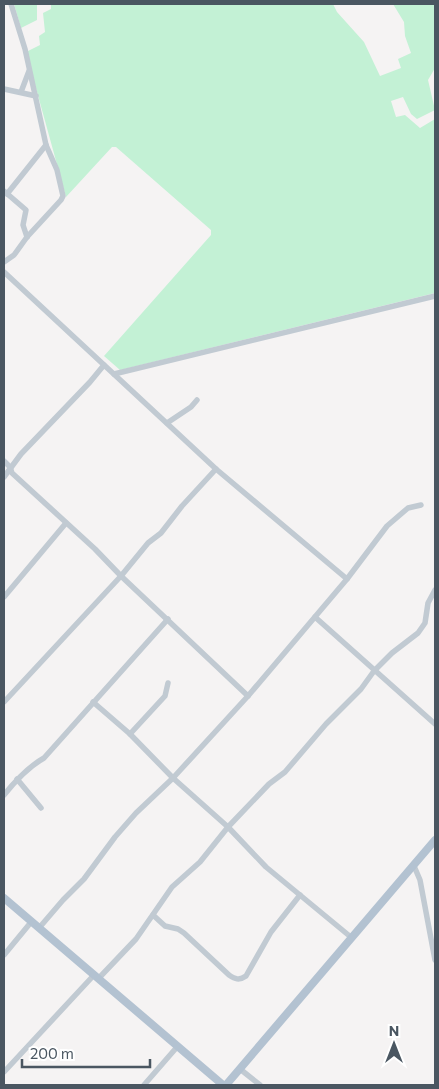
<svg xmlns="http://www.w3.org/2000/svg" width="439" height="1089" font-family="Commissioner,sans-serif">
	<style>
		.green { fill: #c3f1d5 }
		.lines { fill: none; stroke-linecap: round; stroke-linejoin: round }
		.minor { stroke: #c1cad2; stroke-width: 5.5 }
		.major { stroke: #b3c2d1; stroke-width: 8 }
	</style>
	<rect width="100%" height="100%" fill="#f5f3f3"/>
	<!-- green -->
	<g class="green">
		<path d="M 14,4 L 37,4 L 37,20 L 21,28 Z"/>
		<path d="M 51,4 L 333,4 L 337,12 L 364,42 L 380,76 L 401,68 L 398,59 L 411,53 L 405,36 L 404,22 L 393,4 L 435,4 L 435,68 L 428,80 L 435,110 L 417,119 L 411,114 L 403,97 L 391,101 L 396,117 L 405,115 L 420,128 L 435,119 L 435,293 L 120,370 L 104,356 L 211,235 L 211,230 L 116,147 L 112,147 L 66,197 L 26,52 L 40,45 L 39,36 L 45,32 L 43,13 L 51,9 Z"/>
	</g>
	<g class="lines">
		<!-- minor -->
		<g class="minor">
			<path d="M 4,89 L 36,96"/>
			<path d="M 21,92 L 29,71"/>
			<path d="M 4,191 L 26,210 L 23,225 L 27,237"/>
			<path d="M 7,194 L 46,145"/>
			<path d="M 4,262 L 14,255 L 27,237 L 61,200 L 63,196 L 57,170 L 46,145 L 25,49 L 11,4"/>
			<path d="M 4,272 L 216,469 L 347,579"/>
			<path d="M 114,374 L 435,296"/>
			<path d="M 167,423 L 191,407 L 197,400"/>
			<path d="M 4,461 L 10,467 L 12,473 L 95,549 L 121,576 L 248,696"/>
			<path d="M 4,477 L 21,454 L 90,382 L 104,365"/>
			<path d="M 4,597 L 66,523"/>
			<path d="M 315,617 L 435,724"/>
			<path d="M 4,702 L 121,576 L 148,543 L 161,533 L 182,506 L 216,469"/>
			<path d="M 93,702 L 130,734 L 173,778 L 228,827 L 266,867 L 352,938"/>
			<path d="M 130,734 L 165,696 L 168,683"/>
			<path d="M 17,779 L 41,808"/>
			<path d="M 4,795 C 16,780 28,767 44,758 L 168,619"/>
			<path d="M 414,866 L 420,880 L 435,960"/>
			<path d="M 153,915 L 165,926 L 178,929 L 184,933 L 229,975 C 235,979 239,981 246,976 L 271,932 L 300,895"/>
			<path d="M 39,928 L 63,900 L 84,879 L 115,837 L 136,813 L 173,778 L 248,696 L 347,579 L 387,526 L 408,508 L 421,505"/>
			<path d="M 4,955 L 32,921"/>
			<path d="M 98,979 L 136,939 L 172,887 L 200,862 L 228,827 L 269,784 L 285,772 L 326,724 L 361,689 L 374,671 L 392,653 L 418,633 L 425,623 L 428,603 L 435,590"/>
			<path d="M 240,1069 L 260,1085"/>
			<path d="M 4,1072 L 94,975"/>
			<path d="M 144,1085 L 177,1047"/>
		</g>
		<!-- major -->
		<g class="major">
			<path d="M 4,898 L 223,1085"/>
			<path d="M 226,1085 L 435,840"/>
		</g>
	</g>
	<!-- border -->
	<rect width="439" height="1089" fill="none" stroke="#4a5661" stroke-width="10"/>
	<!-- north arrow -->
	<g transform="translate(394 1044)" stroke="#ffffff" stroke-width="4" paint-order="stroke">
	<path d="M0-4L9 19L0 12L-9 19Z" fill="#4a5661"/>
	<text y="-8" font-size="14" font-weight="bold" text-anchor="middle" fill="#4a5661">N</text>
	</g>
	<!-- scale -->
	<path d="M22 1059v8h128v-8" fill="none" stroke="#4a5661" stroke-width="2.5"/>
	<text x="30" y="1059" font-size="15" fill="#4a5661" stroke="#ffffff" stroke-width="4" paint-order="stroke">200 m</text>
</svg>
